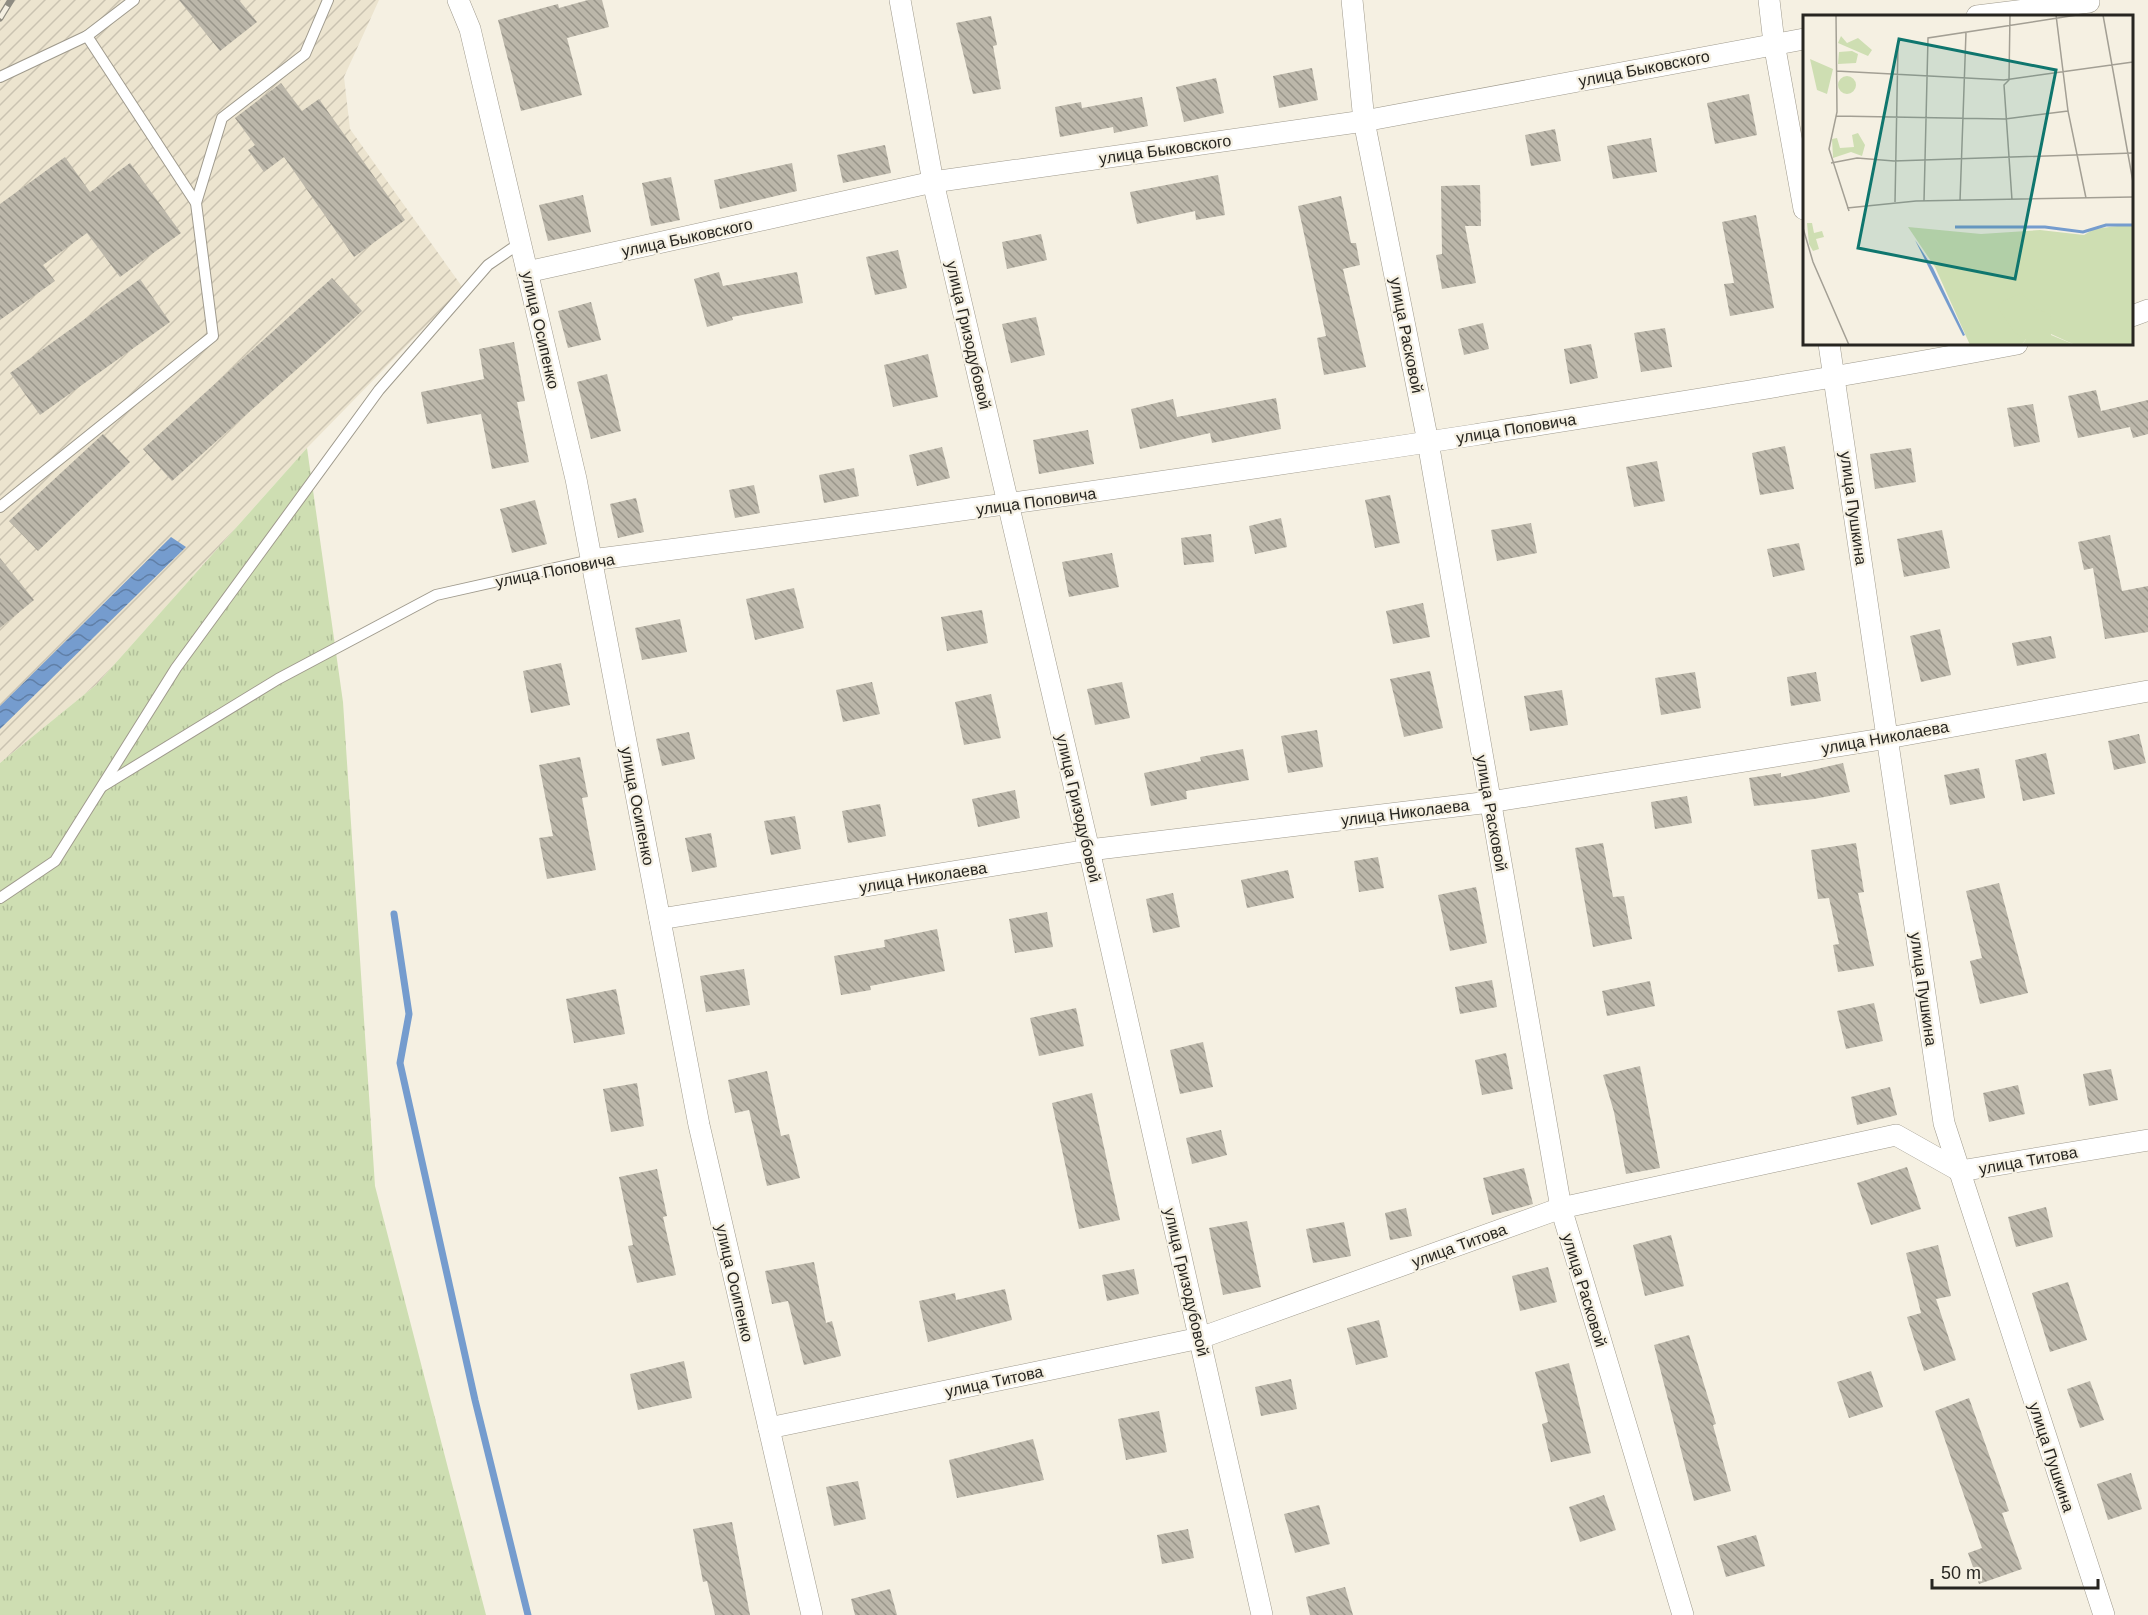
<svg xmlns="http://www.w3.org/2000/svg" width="2148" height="1615" font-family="Arial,sans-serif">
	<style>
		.industrial { fill: url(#industrial-furrows) }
		.grass { fill: url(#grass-tufts) }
		.water { fill: url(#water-waves) }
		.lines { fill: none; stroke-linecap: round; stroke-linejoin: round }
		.stream { stroke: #759cce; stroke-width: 7 }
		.building { fill: url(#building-back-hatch) }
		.lane-casing { stroke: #9f9a8d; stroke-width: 12 }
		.street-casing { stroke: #9f9a8d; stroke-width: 22 }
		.lane { stroke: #fff; stroke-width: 10 }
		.street { stroke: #fff; stroke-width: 21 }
		.rail-casing { stroke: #8f8c82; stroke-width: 7 }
		.rail { stroke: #f5f0e2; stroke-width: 4.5; stroke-dasharray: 14; stroke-linecap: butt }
		.labels { text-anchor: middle; stroke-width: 4.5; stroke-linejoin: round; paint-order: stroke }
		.street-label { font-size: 16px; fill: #272520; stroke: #f5f0e2 }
		.inset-river { fill: none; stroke: #759cce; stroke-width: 3 }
		.inset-road { fill: none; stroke: #a39f94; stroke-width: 1.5 }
		.view { fill: #0f766e; fill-opacity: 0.15; stroke: #0f766e; stroke-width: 3 }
		.inset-edge { fill: none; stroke: #272520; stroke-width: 3 }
	</style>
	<defs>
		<pattern id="industrial-furrows" width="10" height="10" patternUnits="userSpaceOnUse" patternTransform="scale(1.5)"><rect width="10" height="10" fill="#ece4cf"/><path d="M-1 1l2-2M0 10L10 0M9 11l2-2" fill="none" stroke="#cac3b1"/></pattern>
		<pattern id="grass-tufts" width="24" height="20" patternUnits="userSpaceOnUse" patternTransform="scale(1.5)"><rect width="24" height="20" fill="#cedeb2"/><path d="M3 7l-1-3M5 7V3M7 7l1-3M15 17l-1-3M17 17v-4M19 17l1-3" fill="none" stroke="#b1be99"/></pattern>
		<pattern id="water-waves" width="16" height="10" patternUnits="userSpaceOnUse" patternTransform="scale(1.5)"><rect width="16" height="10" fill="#759cce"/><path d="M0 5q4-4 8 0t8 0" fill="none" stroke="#607fa7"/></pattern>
		<pattern id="building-back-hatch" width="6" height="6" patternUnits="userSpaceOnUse" patternTransform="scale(1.5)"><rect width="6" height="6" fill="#bcb7aa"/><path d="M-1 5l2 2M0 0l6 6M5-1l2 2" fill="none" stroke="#99958a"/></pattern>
	</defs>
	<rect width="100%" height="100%" fill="#f5f0e2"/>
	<!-- industrial -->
	<path class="industrial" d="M 0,0 L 379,0 L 344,77 L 350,129 L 463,288 L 307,448 L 96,685 L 0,763 Z"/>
	<!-- grass -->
	<path class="grass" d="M 307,448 L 343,702 L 375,1186 L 486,1615 L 0,1615 L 0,763 L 96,685 Z"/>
	<!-- water -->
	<path class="water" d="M 171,537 L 186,547 L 0,729 L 0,706 Z"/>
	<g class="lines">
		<!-- stream -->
		<path class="stream" d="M 394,914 L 409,1014 L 400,1063 L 475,1400 L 528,1615"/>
	</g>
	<!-- building -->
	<g class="building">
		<path d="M 179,0 L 239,0 L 257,22 L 220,51 Z"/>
		<path d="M 588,0 L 602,0 L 609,27 L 567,38 L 582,95 L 521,111 L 498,20 L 558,4 L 559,8 Z"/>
		<path d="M 991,16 L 997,45 L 993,46 L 1001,89 L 973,94 L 956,23 Z"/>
		<path d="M 1312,68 L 1318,100 L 1279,108 L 1273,76 Z"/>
		<path d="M 1216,78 L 1224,113 L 1184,122 L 1176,87 Z"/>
		<path d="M 281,83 L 302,111 L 319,99 L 405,220 L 354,257 L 284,157 L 264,172 L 248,150 L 255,145 L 235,118 Z"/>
		<path d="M 1749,94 L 1757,135 L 1715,144 L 1707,103 Z"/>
		<path d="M 1142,97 L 1148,126 L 1114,133 L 1113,127 L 1060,137 L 1055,107 L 1081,102 L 1082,108 Z"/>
		<path d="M 1555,129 L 1561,161 L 1531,166 L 1525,135 Z"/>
		<path d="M 1651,138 L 1657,172 L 1613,179 L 1607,146 Z"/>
		<path d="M 885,145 L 891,173 L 843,183 L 837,155 Z"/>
		<path d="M 65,157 L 90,192 L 130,163 L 181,233 L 120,277 L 87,233 L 43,265 L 55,281 L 0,320 L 0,204 Z"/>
		<path d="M 792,163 L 797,191 L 720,209 L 714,180 Z"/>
		<path d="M 1218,175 L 1225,215 L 1196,220 L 1195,211 L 1137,224 L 1130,192 Z"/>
		<path d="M 671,177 L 680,220 L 651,226 L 642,183 Z"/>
		<path d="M 1480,185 L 1481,226 L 1465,226 L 1476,283 L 1442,289 L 1436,255 L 1442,254 L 1441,186 Z"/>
		<path d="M 583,195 L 591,232 L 548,241 L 539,205 Z"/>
		<path d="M 1341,196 L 1351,243 L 1356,243 L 1360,265 L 1343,269 L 1366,367 L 1324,375 L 1317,338 L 1326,336 L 1298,206 Z"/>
		<path d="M 1756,215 L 1774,308 L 1730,316 L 1724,284 L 1734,283 L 1722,222 Z"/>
		<path d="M 1041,234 L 1047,260 L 1007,269 L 1002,242 Z"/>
		<path d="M 898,250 L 907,288 L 875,295 L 866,257 Z"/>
		<path d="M 719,272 L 723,286 L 797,272 L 803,303 L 732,317 L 733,320 L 707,327 L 694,279 Z"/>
		<path d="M 332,278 L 362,311 L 172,481 L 143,449 Z"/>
		<path d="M 140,279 L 170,322 L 40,415 L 10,373 Z"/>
		<path d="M 591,302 L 601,340 L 568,348 L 558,311 Z"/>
		<path d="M 1036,317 L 1045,355 L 1011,363 L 1002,324 Z"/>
		<path d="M 1483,323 L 1489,349 L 1464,355 L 1458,329 Z"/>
		<path d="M 1665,328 L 1672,367 L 1641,372 L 1634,333 Z"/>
		<path d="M 514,342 L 525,401 L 517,402 L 529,462 L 492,469 L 481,414 L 427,424 L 421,392 L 484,379 L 479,349 Z"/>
		<path d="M 1591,344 L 1598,378 L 1570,384 L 1564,349 Z"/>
		<path d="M 928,354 L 938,397 L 893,407 L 884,365 Z"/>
		<path d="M 607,374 L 621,431 L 591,439 L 577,382 Z"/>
		<path d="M 2096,390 L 2101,411 L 2148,400 L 2148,434 L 2133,438 L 2130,427 L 2078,438 L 2068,396 Z"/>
		<path d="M 1276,398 L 1281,429 L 1212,443 L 1210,433 L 1140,449 L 1131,409 L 1173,399 L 1177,417 Z"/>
		<path d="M 2033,404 L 2040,442 L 2014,447 L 2007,408 Z"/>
		<path d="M 1088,430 L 1094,464 L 1039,474 L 1033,440 Z"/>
		<path d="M 103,434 L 130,462 L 38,551 L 9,521 Z"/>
		<path d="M 1785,446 L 1794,489 L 1760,495 L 1752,453 Z"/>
		<path d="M 942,447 L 950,478 L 917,486 L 909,455 Z"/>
		<path d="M 1911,448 L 1916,482 L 1875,489 L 1870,454 Z"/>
		<path d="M 1657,461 L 1665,501 L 1634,507 L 1626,467 Z"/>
		<path d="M 854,468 L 859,496 L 824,503 L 819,475 Z"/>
		<path d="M 754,485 L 760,513 L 735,518 L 729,490 Z"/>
		<path d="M 1390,495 L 1400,543 L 1375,548 L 1365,500 Z"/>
		<path d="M 636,498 L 644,532 L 618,538 L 610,504 Z"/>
		<path d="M 535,500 L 547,544 L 512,553 L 500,509 Z"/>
		<path d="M 1281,518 L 1287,547 L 1255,554 L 1249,526 Z"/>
		<path d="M 1531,523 L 1537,553 L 1497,561 L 1491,530 Z"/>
		<path d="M 1942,530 L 1950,568 L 1904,577 L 1897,539 Z"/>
		<path d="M 1211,534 L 1214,562 L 1184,565 L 1181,538 Z"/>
		<path d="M 2110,535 L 2122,591 L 2148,586 L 2148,632 L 2105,639 L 2093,568 L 2084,570 L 2078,542 Z"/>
		<path d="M 1799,543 L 1805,570 L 1773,577 L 1767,549 Z"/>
		<path d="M 1112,553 L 1119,587 L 1069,597 L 1062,562 Z"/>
		<path d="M 0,558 L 34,600 L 0,628 Z"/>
		<path d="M 794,588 L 804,628 L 755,640 L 746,599 Z"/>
		<path d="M 1423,603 L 1430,637 L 1393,644 L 1386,611 Z"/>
		<path d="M 982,610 L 988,643 L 947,651 L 941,617 Z"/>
		<path d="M 680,619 L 687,652 L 642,660 L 635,628 Z"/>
		<path d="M 1940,629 L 1951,675 L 1921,682 L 1910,636 Z"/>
		<path d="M 2051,636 L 2056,658 L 2017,666 L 2012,643 Z"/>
		<path d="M 561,663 L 570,705 L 531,713 L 523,671 Z"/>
		<path d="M 1430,671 L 1443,728 L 1404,737 L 1390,679 Z"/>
		<path d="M 1695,672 L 1701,708 L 1661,715 L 1655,678 Z"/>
		<path d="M 1816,672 L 1821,701 L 1791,706 L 1787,677 Z"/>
		<path d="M 872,682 L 880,714 L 843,722 L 836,690 Z"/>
		<path d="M 1122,682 L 1130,718 L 1095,725 L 1087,689 Z"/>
		<path d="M 1562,690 L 1568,725 L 1530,731 L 1524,696 Z"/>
		<path d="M 991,694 L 1001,738 L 964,745 L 955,702 Z"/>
		<path d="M 1317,730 L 1323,767 L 1288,773 L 1281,736 Z"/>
		<path d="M 689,732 L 695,759 L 662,766 L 656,739 Z"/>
		<path d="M 2139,734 L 2146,763 L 2114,770 L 2108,741 Z"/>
		<path d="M 1243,749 L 1249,780 L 1186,791 L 1187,799 L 1151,806 L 1144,773 L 1201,761 L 1200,757 Z"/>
		<path d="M 2046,753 L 2055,794 L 2023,801 L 2015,760 Z"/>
		<path d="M 580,757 L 588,797 L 582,798 L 596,870 L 547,879 L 539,838 L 553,836 L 539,765 Z"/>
		<path d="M 1843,763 L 1850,792 L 1814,799 L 1754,806 L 1749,778 L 1781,773 L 1781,777 Z"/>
		<path d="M 1979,768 L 1985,798 L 1950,805 L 1944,775 Z"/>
		<path d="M 1015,790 L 1020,818 L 978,827 L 972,799 Z"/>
		<path d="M 1687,796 L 1692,823 L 1655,829 L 1651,802 Z"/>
		<path d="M 880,804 L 886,836 L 848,843 L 842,811 Z"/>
		<path d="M 795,816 L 801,849 L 771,855 L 764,821 Z"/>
		<path d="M 711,833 L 717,867 L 692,872 L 685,838 Z"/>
		<path d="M 1603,843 L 1613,897 L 1624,896 L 1632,939 L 1593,947 L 1575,848 Z"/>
		<path d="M 1856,843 L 1864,892 L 1858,893 L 1874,966 L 1838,972 L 1833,945 L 1839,944 L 1829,898 L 1818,899 L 1811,850 Z"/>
		<path d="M 1378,857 L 1384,888 L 1359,892 L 1354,861 Z"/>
		<path d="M 1288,870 L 1294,898 L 1247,908 L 1241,880 Z"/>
		<path d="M 1999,883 L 2028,993 L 1980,1004 L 1970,961 L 1982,958 L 1966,891 Z"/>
		<path d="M 1476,887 L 1487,943 L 1450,951 L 1438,895 Z"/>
		<path d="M 1173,893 L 1180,927 L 1153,933 L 1146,899 Z"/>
		<path d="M 1047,912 L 1053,947 L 1015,953 L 1009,919 Z"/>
		<path d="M 937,929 L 945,971 L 870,986 L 871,990 L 841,995 L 834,956 L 885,947 L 884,940 Z"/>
		<path d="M 744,969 L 750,1005 L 706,1012 L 700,976 Z"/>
		<path d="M 1492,980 L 1497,1007 L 1460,1014 L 1455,987 Z"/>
		<path d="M 1650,981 L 1655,1006 L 1607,1016 L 1602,991 Z"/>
		<path d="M 616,989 L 625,1034 L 574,1043 L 566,999 Z"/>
		<path d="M 1874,1003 L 1883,1041 L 1846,1049 L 1837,1011 Z"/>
		<path d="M 1076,1008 L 1084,1046 L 1039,1056 L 1030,1018 Z"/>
		<path d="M 1203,1042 L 1213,1087 L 1180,1094 L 1170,1050 Z"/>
		<path d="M 1506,1053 L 1513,1089 L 1482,1095 L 1475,1060 Z"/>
		<path d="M 1640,1066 L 1660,1168 L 1626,1174 L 1614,1112 L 1603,1075 Z"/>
		<path d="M 2111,1069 L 2118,1100 L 2089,1106 L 2083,1074 Z"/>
		<path d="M 767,1071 L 781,1136 L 789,1134 L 800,1178 L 767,1186 L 749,1110 L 735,1113 L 728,1080 Z"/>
		<path d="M 637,1083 L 644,1126 L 611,1132 L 603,1089 Z"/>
		<path d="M 2018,1085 L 2025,1114 L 1989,1122 L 1983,1093 Z"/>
		<path d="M 1890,1087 L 1897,1115 L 1857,1125 L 1851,1097 Z"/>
		<path d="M 1092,1093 L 1120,1220 L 1079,1229 L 1052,1103 Z"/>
		<path d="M 1221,1130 L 1227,1155 L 1192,1164 L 1186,1138 Z"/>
		<path d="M 1907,1167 L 1921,1209 L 1871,1225 L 1857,1183 Z"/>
		<path d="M 1524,1168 L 1533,1204 L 1492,1215 L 1483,1178 Z"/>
		<path d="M 657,1169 L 667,1216 L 663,1217 L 676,1275 L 637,1283 L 628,1246 L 633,1245 L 619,1177 Z"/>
		<path d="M 2046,1207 L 2053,1237 L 2016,1247 L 2008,1217 Z"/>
		<path d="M 1406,1208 L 1412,1236 L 1390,1240 L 1385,1213 Z"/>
		<path d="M 1247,1221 L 1261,1287 L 1223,1295 L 1209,1228 Z"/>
		<path d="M 1344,1222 L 1351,1256 L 1313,1263 L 1306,1229 Z"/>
		<path d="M 1671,1235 L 1684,1286 L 1645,1296 L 1633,1245 Z"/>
		<path d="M 1938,1245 L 1951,1296 L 1936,1299 L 1956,1360 L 1924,1371 L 1907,1317 L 1921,1313 L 1906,1253 Z"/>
		<path d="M 814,1262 L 826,1323 L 832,1321 L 841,1356 L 804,1365 L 788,1301 L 772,1304 L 765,1271 Z"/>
		<path d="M 1548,1267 L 1557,1302 L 1520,1311 L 1512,1276 Z"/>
		<path d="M 1134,1269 L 1139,1294 L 1107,1301 L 1102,1275 Z"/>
		<path d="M 2068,1282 L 2087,1340 L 2050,1352 L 2032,1293 Z"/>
		<path d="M 1005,1289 L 1012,1320 L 928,1342 L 919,1301 L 955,1293 L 956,1300 Z"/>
		<path d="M 1379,1320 L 1388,1357 L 1356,1365 L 1347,1328 Z"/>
		<path d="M 1689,1335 L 1716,1424 L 1713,1425 L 1731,1491 L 1694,1501 L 1654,1345 Z"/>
		<path d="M 684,1361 L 692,1398 L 638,1410 L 630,1374 Z"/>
		<path d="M 1569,1363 L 1591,1453 L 1551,1462 L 1542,1424 L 1548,1422 L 1535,1372 Z"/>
		<path d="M 1871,1371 L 1883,1407 L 1849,1418 L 1837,1382 Z"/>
		<path d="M 1291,1379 L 1297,1409 L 1261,1416 L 1255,1387 Z"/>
		<path d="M 2090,1381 L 2104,1420 L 2080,1428 L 2067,1389 Z"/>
		<path d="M 1969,1398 L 2009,1511 L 2002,1513 L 2022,1569 L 1979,1584 L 1968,1553 L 1982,1548 L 1935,1411 Z"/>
		<path d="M 1159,1411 L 1167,1452 L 1126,1460 L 1118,1419 Z"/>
		<path d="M 1033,1439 L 1044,1480 L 957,1498 L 949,1460 Z"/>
		<path d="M 2131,1473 L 2142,1509 L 2108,1520 L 2097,1484 Z"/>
		<path d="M 858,1481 L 866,1519 L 834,1526 L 826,1487 Z"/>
		<path d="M 1604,1495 L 1616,1530 L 1580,1542 L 1569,1507 Z"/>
		<path d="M 1319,1505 L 1330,1544 L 1295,1553 L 1284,1514 Z"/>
		<path d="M 732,1522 L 750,1615 L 715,1615 L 707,1581 L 703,1582 L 693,1529 Z"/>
		<path d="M 1188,1529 L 1194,1558 L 1162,1564 L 1157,1535 Z"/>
		<path d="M 1756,1535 L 1765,1566 L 1726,1577 L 1717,1546 Z"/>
		<path d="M 1345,1587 L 1353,1615 L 1310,1615 L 1306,1597 Z"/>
		<path d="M 890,1589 L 897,1615 L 855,1615 L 851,1599 Z"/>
	</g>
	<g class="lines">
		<defs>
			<g id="lane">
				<path d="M 0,77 L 87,36 L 134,0"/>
				<path d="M 196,203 L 222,118 L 305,54 L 328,0"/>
				<path d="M 0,507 L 213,336 L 196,203 L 87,36"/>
				<path d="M 103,786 L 278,679 L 436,595 L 591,560"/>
				<path d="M 0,898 L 55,861 L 176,668 L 379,390 L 488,265 L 520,243"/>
			</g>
			<g id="street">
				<path d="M 458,0 L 470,29 L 576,479 L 699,1125 L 812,1615"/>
				<path d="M 900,0 L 933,182 L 1089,850 L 1262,1615"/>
				<path d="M 1352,0 L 1364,121 L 1428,442 L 1561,1208 L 1683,1615"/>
				<path d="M 1769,0 L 1774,43 L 1804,209"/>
				<path d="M 1977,16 L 2089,2"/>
				<path d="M 527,272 L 933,182 L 1364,121 L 1804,39"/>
				<path d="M 2132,316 L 2148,310"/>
				<path d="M 1829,344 L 1944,1123 L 2104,1615"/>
				<path d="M 591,560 C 886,522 1180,480 1474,435 C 1656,406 1837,378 2017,344"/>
				<path d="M 660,919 L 1089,850 L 1490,802 L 1888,738 L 2148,691"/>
				<path d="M 769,1428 L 1200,1338 L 1561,1208 L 1896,1135 L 1960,1171 L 2148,1140"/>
			</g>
		</defs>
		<!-- lane casing -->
		<use href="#lane" class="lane-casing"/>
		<!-- street casing -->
		<use href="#street" class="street-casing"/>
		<!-- lane -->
		<use href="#lane" class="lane"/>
		<!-- street -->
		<use href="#street" class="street"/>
		<defs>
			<path id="rail" d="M 0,18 L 11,0"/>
		</defs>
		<!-- rail casing -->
		<use href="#rail" class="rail-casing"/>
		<!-- rail -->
		<use href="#rail" class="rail"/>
	</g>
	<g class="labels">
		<!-- street labels -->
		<g class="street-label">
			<text transform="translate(1644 68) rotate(-11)" y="6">улица Быковского</text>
			<text transform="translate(1165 149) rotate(-8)" y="6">улица Быковского</text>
			<text transform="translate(687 237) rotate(-12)" y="6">улица Быковского</text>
			<text transform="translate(541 330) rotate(77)" y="6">улица Осипенко</text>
			<text transform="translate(969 335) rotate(77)" y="6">улица Гризодубовой</text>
			<text transform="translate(1407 335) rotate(79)" y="6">улица Расковой</text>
			<text transform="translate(1516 428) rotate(-9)" y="6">улица Поповича</text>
			<text transform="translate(1036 501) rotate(-8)" y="6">улица Поповича</text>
			<text transform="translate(1854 508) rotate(82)" y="6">улица Пушкина</text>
			<text transform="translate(555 570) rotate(-11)" y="6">улица Поповича</text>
			<text transform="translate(1885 737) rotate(-10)" y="6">улица Николаева</text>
			<text transform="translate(638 806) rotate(79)" y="6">улица Осипенко</text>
			<text transform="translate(1079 808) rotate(77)" y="6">улица Гризодубовой</text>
			<text transform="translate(1405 812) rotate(-7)" y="6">улица Николаева</text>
			<text transform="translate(1492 813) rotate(80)" y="6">улица Расковой</text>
			<text transform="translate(923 877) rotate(-9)" y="6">улица Николаева</text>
			<text transform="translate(1924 989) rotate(82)" y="6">улица Пушкина</text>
			<text transform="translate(2028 1160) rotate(-10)" y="6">улица Титова</text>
			<text transform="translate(1459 1245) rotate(-20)" y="6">улица Титова</text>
			<text transform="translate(1187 1282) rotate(77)" y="6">улица Гризодубовой</text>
			<text transform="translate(735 1283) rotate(77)" y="6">улица Осипенко</text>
			<text transform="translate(1585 1290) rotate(73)" y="6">улица Расковой</text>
			<text transform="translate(994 1381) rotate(-12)" y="6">улица Титова</text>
			<text transform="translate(2052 1457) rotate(72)" y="6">улица Пушкина</text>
		</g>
	</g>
	<!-- overview -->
	<g transform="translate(1803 15)">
		<rect width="330" height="330" fill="#f5f0e2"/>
		<path d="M 330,209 L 330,330 L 272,330 L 248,319 L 223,324 L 219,330 L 167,330 L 132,252 L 105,212 L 178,219 L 237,215 L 281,220 L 291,214 Z" fill="#cedeb2"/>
		<path d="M 38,21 L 44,28 L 55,23 L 69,35 L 65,41 L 35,28 ZM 49,36 L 55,39 L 53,48 L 35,49 L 36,37 ZM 7,44 L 30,54 L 24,79 L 14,75 ZM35 70a9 9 0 1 1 18 0a9 9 0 1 1-18 0ZM 55,118 L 62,130 L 59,141 L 48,137 L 30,143 L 29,124 L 34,123 L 37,133 L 51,132 L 49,120 ZM 4,208 L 9,208 L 11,218 L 19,216 L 21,222 L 13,224 L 16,234 L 10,236 L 6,229 ZM 219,278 L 233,294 L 247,299 L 248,320 L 272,330 L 219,330 L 223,324 L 211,317 L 195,293 L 200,286 Z" fill="#cedeb2"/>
		<path d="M 112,225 L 130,253 L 162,320 L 160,321 Z" fill="#759cce"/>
		<path class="inset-river" d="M 152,212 L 242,212 L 280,217 L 303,210 L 330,210"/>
		<path class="inset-road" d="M 33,0 L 34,97 L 26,134 L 46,196M 207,0 L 206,65 L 201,70 L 209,185M 253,0 L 265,96 L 283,183M 300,0 L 330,167M 33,56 L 201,65 L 330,47M 33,101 L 202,104 L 265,96M 28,148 L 54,143 L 91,146 L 330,138M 121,186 L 125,23 L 274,0M 157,186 L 163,17M 92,187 L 95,30M 44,193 L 113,186 L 330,182M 0,213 L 10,247 L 46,330"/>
		<path class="view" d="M 96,24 L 253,55 L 212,264 L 55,233 Z"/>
		<rect width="330" height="330" class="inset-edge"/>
	</g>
	<!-- scale -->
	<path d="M1932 1579v9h166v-9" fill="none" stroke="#272520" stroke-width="3"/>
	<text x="1941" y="1579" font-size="18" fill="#272520" stroke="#f5f0e2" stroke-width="4.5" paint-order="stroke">50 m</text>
</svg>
